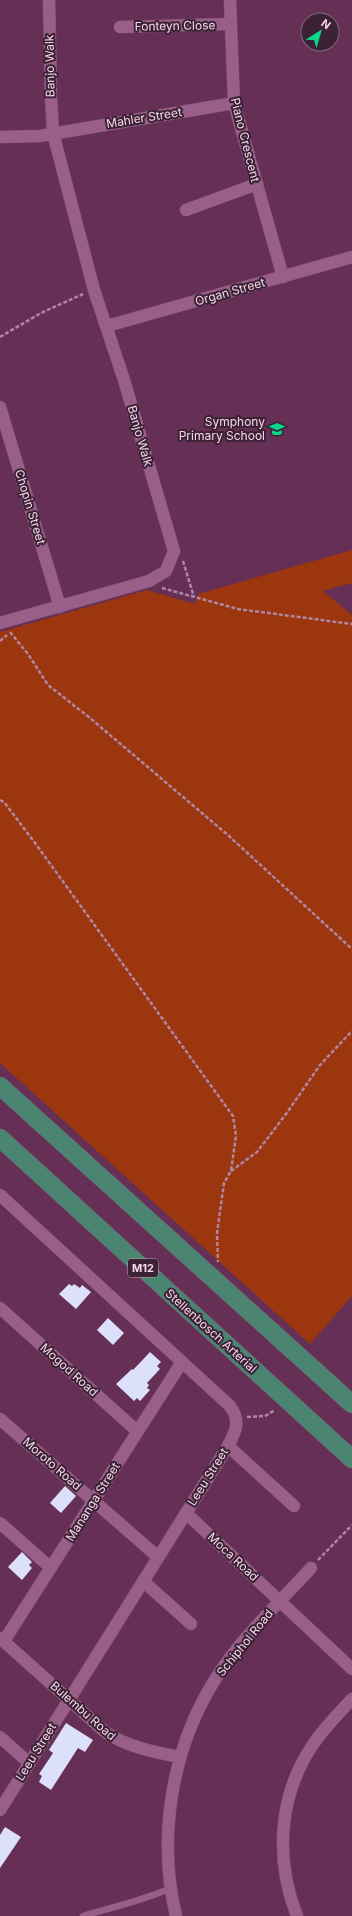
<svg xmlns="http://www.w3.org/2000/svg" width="352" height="1916" font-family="Inter,sans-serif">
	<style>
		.green { fill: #9c360f }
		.building { fill: #dce0fb }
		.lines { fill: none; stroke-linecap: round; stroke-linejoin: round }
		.service-casing { stroke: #7c4e70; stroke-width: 7 }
		.minor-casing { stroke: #7c4e70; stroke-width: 13 }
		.primary-casing { stroke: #7c4e70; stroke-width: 19 }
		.path { stroke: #b186a4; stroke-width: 2.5; stroke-dasharray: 4 2; stroke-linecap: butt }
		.service { stroke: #995f88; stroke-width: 6 }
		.minor { stroke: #995f88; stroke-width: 12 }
		.primary { stroke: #4c8472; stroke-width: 18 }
		.labels { text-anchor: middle; stroke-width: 4; stroke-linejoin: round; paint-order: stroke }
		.shield { fill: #3b2234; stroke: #bfa0b5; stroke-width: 1 }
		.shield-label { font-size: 11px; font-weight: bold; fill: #f7d6ec }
		.street-label { font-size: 12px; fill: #f7d6ec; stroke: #3b2234 }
		.poi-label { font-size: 12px; fill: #f7d6ec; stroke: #3b2234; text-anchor: end }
	</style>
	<rect width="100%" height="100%" fill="#652f56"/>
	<!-- green -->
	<path class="green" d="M 352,550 L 352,583 L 323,591 L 352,615 L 352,1296 L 310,1344 L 0,1063 L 0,632 L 147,590 L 195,604 L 198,594 Z"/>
	<!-- building -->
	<g class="building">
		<path d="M 69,1284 L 72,1286 L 74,1284 L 80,1288 L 82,1285 L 91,1292 L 76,1309 L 59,1294 Z"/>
		<path d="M 108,1318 L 124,1333 L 113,1345 L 97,1330 Z"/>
		<path d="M 150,1352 L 161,1362 L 157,1366 L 160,1369 L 147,1383 L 149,1385 L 147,1388 L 150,1390 L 140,1401 L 137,1398 L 134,1401 L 116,1384 L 132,1369 L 133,1370 Z"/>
		<path d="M 65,1486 L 76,1496 L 61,1513 L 50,1503 Z"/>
		<path d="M 22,1552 L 32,1562 L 29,1565 L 32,1568 L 22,1580 L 8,1567 Z"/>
		<path d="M 66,1723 L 93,1740 L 85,1752 L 78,1748 L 51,1790 L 39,1782 L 42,1776 L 39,1774 L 53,1753 L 49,1750 Z"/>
		<path d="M 5,1827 L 21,1837 L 0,1868 L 0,1835 Z"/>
	</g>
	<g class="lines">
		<defs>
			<path id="service" d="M 83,1916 C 113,1907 142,1901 171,1888"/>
			<g id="minor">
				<path d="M 230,0 L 234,103 L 283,277"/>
				<path d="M 120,27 L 230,24"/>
				<path d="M 0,137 L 40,136 L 234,103"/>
				<path d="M 186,210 L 257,184"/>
				<path d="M 107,326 L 352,257"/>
				<path d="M 0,407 L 60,607"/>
				<path d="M 0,623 L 149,581 L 166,571 L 174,551 L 124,380 L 94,290 L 53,133 L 51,96 L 49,0"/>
				<path d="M 0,1195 L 230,1406 C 241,1421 236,1431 228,1446 L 0,1810"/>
				<path d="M 0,1308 L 137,1431"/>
				<path d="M 0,1419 L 158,1557"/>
				<path d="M 228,1446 L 294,1506"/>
				<path d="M 186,1513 L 352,1669"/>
				<path d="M 0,1523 L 51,1568"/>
				<path d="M 143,1581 L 191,1624"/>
				<path d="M 0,1638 L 105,1732 C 128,1747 153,1752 180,1757"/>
				<path d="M 4,1641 L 182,1362"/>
				<path d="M 0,1737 L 29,1763"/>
				<path d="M 176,1916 C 157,1836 172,1747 216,1678 C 242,1637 279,1603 311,1568"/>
				<path d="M 297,1916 C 275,1860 278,1797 312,1746 C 323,1729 338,1714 352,1699"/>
			</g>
			<g id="primary">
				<path d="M 0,1086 L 352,1404"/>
				<path d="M 0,1138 L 352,1459"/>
			</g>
		</defs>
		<!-- service casing -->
		<use href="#service" class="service-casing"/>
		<!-- minor casing -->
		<use href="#minor" class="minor-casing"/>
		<!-- primary casing -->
		<use href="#primary" class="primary-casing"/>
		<!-- path -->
		<g class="path">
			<path d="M 0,337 L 41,313 L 83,294"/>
			<path d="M 183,561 L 194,597"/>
			<path d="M 162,588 L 238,609 L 352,624"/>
			<path d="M 10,632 L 28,654 L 48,685 L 90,718 L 229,836 L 352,949"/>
			<path d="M 0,641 L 7,635"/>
			<path d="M 0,800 L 4,802 L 35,843 L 233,1116 L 236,1136 L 231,1171 L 224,1183 L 217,1233 L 218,1262"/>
			<path d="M 231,1171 L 257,1152 L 286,1114 L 320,1065 L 352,1031"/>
			<path d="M 247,1417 L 265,1416 L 275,1410"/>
			<path d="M 318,1560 L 352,1525"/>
		</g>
		<!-- service -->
		<use href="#service" class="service"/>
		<!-- minor -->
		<use href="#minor" class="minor"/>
		<!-- primary -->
		<use href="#primary" class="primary"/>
	</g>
	<!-- icons -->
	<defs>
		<symbol id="school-bare" viewBox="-9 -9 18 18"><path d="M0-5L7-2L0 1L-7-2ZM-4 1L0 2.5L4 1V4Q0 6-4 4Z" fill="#07d98b" stroke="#3b2234" stroke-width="2.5" paint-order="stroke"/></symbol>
	</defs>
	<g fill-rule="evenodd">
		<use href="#school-bare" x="266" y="418" width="22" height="22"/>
	</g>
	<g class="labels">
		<!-- shield labels -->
		<rect class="shield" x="128" y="1259" width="30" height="18" rx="3"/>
		<g class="shield-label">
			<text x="143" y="1272">M12</text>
		</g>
		<!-- street labels -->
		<g class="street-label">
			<text transform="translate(175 26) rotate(-1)" y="4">Fonteyn Close</text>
			<text transform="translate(50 66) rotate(-91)" y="4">Banjo Walk</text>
			<text transform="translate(144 118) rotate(-9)" y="4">Mahler Street</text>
			<text transform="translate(245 140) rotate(76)" y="4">Piano Crescent</text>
			<text transform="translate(230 292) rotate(-16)" y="4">Organ Street</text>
			<text transform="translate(140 436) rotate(74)" y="4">Banjo Walk</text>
			<text transform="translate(30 507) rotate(73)" y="4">Chopin Street</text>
			<text transform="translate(211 1331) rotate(42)" y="4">Stellenbosch Arterial</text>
			<text transform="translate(69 1370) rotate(42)" y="4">Mogod Road</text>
			<text transform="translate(52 1464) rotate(41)" y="4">Moroto Road</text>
			<text transform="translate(208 1477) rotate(-58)" y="4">Leeu Street</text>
			<text transform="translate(93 1502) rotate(-58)" y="4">Mananga Street</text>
			<text transform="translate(233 1557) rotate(43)" y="4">Moca Road</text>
			<text transform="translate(245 1643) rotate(-51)" y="4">Schiphol Road</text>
			<text transform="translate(83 1711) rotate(41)" y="4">Bulembu Road</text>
			<text transform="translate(36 1752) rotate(-58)" y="4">Leeu Street</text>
		</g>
		<!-- poi labels -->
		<g class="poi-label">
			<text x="265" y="426">Symphony<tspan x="265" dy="14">Primary School</tspan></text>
		</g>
	</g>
	<!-- north arrow -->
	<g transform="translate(320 32) rotate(37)"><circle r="19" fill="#3b2234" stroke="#866a7e"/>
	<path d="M0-3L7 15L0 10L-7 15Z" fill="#07d98b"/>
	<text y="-6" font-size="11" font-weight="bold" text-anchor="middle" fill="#f7d6ec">N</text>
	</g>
</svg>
